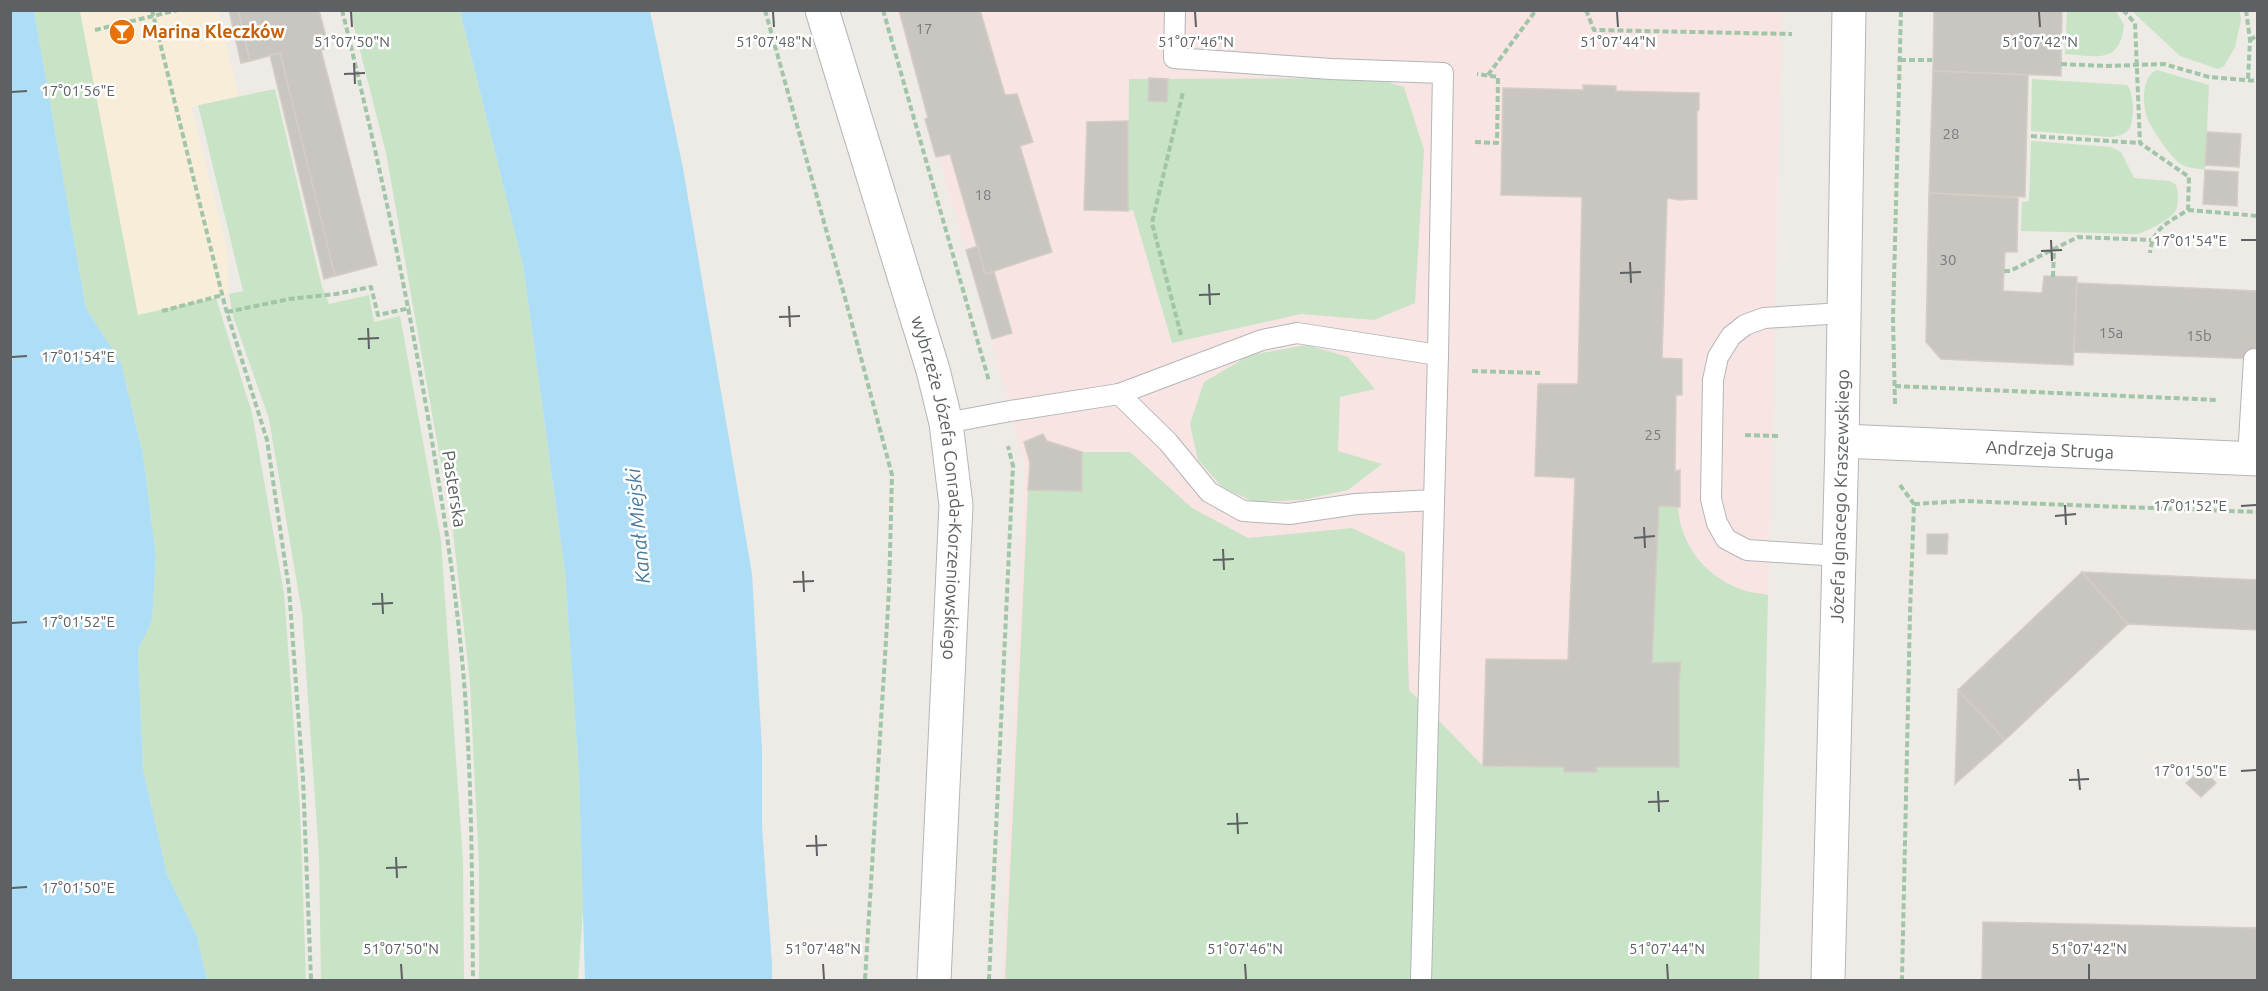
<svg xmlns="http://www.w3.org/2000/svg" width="2268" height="991" font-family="Ubuntu,sans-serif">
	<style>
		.medical { fill: #f9e4e4 }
		.green { fill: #c8e3c5 }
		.sand { fill: #f7edd8 }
		.water { fill: #aeddf6 }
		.building { fill: #c9c6c2; stroke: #d2cdc5; stroke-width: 1.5 }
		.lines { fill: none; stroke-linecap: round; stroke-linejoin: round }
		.lane-casing { stroke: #b3b6b9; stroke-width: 22 }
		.street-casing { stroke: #b3b6b9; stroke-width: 35 }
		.path { stroke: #a0c5a8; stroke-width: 4; stroke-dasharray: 6 3; stroke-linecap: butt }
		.lane { stroke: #fff; stroke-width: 20 }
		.street { stroke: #fff; stroke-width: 33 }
		.ticks { fill: none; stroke: #5d6164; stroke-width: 2 }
		.labels { text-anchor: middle; stroke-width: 5; stroke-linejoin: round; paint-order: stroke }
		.number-label { font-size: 15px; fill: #787a7c }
		.food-label { font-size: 18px; font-weight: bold; fill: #c56008; stroke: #fff; text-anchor: start }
		.street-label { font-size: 18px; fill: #5d6164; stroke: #fff }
		.water-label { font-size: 20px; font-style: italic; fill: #497a9e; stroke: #fff }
		.ticks-label { font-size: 15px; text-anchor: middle; fill: #5d6164; stroke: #fff; stroke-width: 5; stroke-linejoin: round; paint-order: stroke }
	</style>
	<rect width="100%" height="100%" fill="#eeebe6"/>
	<!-- medical -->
	<path class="medical" d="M 896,11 L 1782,11 L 1759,980 L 1002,980 L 1025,463 L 1014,426 L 992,339 Z"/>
	<!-- green -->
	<g class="green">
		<path d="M 34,11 L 80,11 L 138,314 L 216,298 L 252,413 L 284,593 L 300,811 L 306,980 L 207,980 L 197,936 L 167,874 L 143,769 L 138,650 L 152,621 L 156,556 L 143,454 L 121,363 L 86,308 Z"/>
		<path d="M 350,11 L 460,11 L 523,265 L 565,571 L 579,775 L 583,910 L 578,980 L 479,980 L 479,866 L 470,683 L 453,532 L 386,153 Z"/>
		<path d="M 2067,11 L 2116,11 L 2124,25 C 2120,65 2096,56 2065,54 Z"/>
		<path d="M 2132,11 L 2240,11 L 2241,20 L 2235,47 L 2224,66 L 2218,69 L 2180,56 Z"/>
		<path d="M 2157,70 L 2209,85 L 2205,170 C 2195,168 2185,168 2178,162 C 2169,154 2153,131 2148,120 C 2142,105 2141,76 2157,70 Z"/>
		<path d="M 1375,78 L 1404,87 L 1424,150 L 1415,303 L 1374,320 L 1301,314 L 1172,343 L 1133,210 L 1128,211 L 1129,79 Z"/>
		<path d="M 2032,79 L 2127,85 C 2134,93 2135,119 2129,129 C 2124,135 2118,136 2111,137 L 2031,131 Z"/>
		<path d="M 275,89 L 322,287 L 329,304 L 369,295 L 374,322 L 400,316 L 441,540 L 463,862 L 464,980 L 321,980 L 319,856 L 302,613 L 269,419 L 233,316 L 229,294 L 243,291 L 198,105 Z"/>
		<path d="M 2031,141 L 2111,147 L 2121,152 L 2134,178 L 2170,181 L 2176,185 C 2178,191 2179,203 2176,210 C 2172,219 2147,231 2138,234 L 2021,231 L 2022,202 L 2029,201 Z"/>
		<path d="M 1307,345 L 1348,357 L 1375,389 L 1340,397 L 1338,451 L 1382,464 L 1348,490 L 1302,500 L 1255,502 L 1223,488 L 1198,460 L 1190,424 L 1204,382 L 1250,355 Z"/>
		<path d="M 1082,452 L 1130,452 L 1192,508 L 1248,538 L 1352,528 L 1405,553 L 1409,690 L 1483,766 L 1679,767 L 1679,681 L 1681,663 L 1652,663 L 1659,506 L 1678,507 C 1680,544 1705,576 1740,589 C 1749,593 1759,593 1768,595 L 1759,980 L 1005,980 L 1028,490 L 1081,491 Z"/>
	</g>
	<!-- sand -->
	<path class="sand" d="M 80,11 L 218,11 L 239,96 L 191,107 L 227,250 L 229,294 L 138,315 Z"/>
	<!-- water -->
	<g class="water">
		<path d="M 10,11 L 34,11 L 86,308 L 121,363 L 143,454 L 156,556 L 152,621 L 138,650 L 143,769 L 167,874 L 197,936 L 207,980 L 11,980 Z"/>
		<path d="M 460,11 L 650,11 L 683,168 L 752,574 L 762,749 L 762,826 L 772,964 L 772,980 L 585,980 L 579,775 L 565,571 L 523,265 Z"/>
	</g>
	<!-- building -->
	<g class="building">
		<path d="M 229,10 L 238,10 L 250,61 L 241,63 Z"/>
		<path d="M 238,10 L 319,10 L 329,48 L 321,50 L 377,265 L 335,276 L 280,53 L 250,61 Z"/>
		<path d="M 899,10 L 980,10 L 1005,95 L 1017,94 L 1033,142 L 1020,146 L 1052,252 L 985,274 L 950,154 L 936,157 L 925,119 L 928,118 Z"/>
		<path d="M 1934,10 L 2062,10 L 2061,76 L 1933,71 Z"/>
		<path d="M 280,53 L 335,276 L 324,279 L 270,55 Z"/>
		<path d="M 1933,71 L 2028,75 L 2025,197 L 1929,193 Z"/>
		<path d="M 1149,78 L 1168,79 L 1167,102 L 1148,101 Z"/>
		<path d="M 1583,85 L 1616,86 L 1616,91 L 1699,93 L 1699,110 L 1697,111 L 1697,199 L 1679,200 L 1668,198 L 1667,200 L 1662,358 L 1682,359 L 1682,395 L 1676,395 L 1675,471 L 1680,470 L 1680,507 L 1659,506 L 1652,663 L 1681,662 L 1679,681 L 1679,767 L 1596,767 L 1597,772 L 1564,772 L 1564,767 L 1483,766 L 1486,659 L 1568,660 L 1575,478 L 1535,476 L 1538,384 L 1578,384 L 1582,197 L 1501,195 L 1503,88 L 1583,90 Z"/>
		<path d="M 1128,121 L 1128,211 L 1084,210 L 1087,122 Z"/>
		<path d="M 2207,132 L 2241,134 L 2239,167 L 2205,165 Z"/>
		<path d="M 2205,170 L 2238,172 L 2237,206 L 2203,204 Z"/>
		<path d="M 1929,193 L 2018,198 L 2017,252 L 2005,252 L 2003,291 L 2042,293 L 2044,276 L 2077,277 L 2073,365 L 1941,359 L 1926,342 Z"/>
		<path d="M 978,246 L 985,274 L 994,272 L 1012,333 L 992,339 L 966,250 Z"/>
		<path d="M 2077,283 L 2258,291 L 2258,359 L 2074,352 Z"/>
		<path d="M 1043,434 L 1047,441 L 1082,452 L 1082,491 L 1028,490 L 1030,463 L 1024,442 Z"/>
		<path d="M 1927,534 L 1948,534 L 1947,554 L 1927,554 Z"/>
		<path d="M 2082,572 L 2128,624 L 2005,740 L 1958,690 Z"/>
		<path d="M 2082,572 L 2258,580 L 2258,630 L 2128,624 Z"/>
		<path d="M 1958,690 L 2005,740 L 1955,784 Z"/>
		<path d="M 2202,768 L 2216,783 L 2201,797 L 2186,783 Z"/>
		<path d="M 1983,922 L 2258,928 L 2258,980 L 1982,980 Z"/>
	</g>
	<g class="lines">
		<defs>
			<g id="lane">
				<path d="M 1175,10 L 1174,58 L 1331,69 L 1443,73 L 1438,355 L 1421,980"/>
				<path d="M 1119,394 L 1168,442 L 1209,492 L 1243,511 L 1289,514 L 1356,504 L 1434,500"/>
				<path d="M 946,423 L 1010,411 L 1119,394 L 1262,340 L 1297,333 L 1438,355"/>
				<path d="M 2248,458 L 2254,359"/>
				<path d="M 1839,556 L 1747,550 L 1726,539 L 1717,523 L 1711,499 L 1713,380 L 1718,357 L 1731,336 L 1745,325 L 1764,318 L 1843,313"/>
			</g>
			<g id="street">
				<path id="s1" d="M 822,10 L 933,370 L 946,423 L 956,505 L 934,980"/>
				<path id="s2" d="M 1842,441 L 2258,459"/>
				<path id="s3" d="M 1828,980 L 1842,441 L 1849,10"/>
			</g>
		</defs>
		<!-- lane casing -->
		<use href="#lane" class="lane-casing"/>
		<!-- street casing -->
		<use href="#street" class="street-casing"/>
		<!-- path -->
		<g class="path">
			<path d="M 152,10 L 225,306 L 267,440 L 289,589 L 303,778 L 311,980"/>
			<path d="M 342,10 C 377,151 407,292 431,435 C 444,513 456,591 463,670 C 472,773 472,877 473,980"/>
			<path d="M 765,10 L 847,305 L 892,475 L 889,591 L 865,980"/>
			<path d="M 883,10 L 989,381"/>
			<path d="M 1586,10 L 1594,30 L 1792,34"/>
			<path d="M 2123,10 L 2135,23 L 2140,143 L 2189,177 L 2188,210 C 2169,222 2152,228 2150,253"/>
			<path d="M 2246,10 L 2250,40 L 2248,80"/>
			<path d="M 95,30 L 178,10"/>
			<path d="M 2250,40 L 2258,35"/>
			<path d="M 1900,60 L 1932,60"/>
			<path d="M 2061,64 L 2106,66 L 2164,64 L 2209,77 L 2258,81"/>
			<path d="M 1488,75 L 1536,10"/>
			<path d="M 2031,136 L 2140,143"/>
			<path d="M 1475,142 L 1497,143 L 1498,77 L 1477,74"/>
			<path d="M 2188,210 L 2258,216"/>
			<path d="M 2004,271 L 2010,271 L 2078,237 L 2151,240"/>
			<path d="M 2053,277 L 2054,250"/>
			<path d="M 162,311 L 223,295"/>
			<path d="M 227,312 L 289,299 L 336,294 L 371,287 L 378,315 L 410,308"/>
			<path d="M 1181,335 L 1152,223 L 1183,92"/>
			<path d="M 1472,371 L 1540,373"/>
			<path d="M 1895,386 L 2218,400"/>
			<path d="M 1895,404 L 1893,319 L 1901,10"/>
			<path d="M 1745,435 L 1780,436"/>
			<path d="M 1900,485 L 1914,504 L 1910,613 L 1902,980"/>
			<path d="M 1914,504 L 1964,501 L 2258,512"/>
			<path d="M 989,980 L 1013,466 L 1008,446"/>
		</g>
		<!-- lane -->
		<use href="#lane" class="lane"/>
		<!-- street -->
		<use href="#street" class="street"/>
	</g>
	<!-- ticks -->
	<path class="ticks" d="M 351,12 L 352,27M 773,12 L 774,27M 1195,12 L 1196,27M 1617,12 L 1618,27M 2039,12 L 2040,27M 354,63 L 355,84M 344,74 L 365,73M 12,92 L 27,91M 2051,240 L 2052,261M 2241,240 L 2256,240M 2041,251 L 2062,250M 1630,262 L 1631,283M 1620,273 L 1641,272M 1209,284 L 1210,305M 1199,295 L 1220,294M 789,306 L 790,327M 779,317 L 800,316M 368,328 L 369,349M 358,339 L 379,338M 12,357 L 27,356M 2065,505 L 2066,525M 2241,506 L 2256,505M 2055,516 L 2076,514M 1644,527 L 1645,548M 1634,538 L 1655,536M 1223,549 L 1224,570M 1213,560 L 1234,559M 803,571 L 804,592M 793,582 L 814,581M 382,593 L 383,614M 372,604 L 393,603M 12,623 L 27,622M 2078,769 L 2080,790M 2241,771 L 2256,770M 2069,780 L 2089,779M 1658,791 L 1659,812M 1648,802 L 1669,801M 1237,813 L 1238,834M 1227,824 L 1248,823M 816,835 L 817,856M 806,846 L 827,845M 396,857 L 397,878M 386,868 L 407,867M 12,888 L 27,887M 401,964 L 402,979M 823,964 L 824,979M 1245,964 L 1246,979M 1667,964 L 1668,979M 2089,964 L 2089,979"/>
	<!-- icons -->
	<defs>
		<symbol id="bar-disc" viewBox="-11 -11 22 22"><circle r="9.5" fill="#e8710a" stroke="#fff"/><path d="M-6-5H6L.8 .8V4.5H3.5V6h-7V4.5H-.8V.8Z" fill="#fff"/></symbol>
	</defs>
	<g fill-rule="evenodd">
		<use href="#bar-disc" x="107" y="17" width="30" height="30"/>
	</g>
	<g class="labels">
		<!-- number labels -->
		<g class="number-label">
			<text x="924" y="34">17</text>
			<text x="1951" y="139">28</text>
			<text x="983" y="200">18</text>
			<text x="1948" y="265">30</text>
			<text x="2111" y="338">15a</text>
			<text x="2199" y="341">15b</text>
			<text x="1653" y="440">25</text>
		</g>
		<!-- food labels -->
		<g class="food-label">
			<text x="142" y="38">Marina Kleczków</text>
		</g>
		<!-- street labels -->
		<g class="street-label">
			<text dy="6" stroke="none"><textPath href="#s2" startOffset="208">Andrzeja Struga</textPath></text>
			<text transform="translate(454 489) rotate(81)" y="6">Pasterska</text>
			<text dy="6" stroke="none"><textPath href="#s1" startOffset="495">wybrzeże Józefa Conrada-Korzeniowskiego</textPath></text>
			<text dy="6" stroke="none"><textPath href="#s3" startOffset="484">Józefa Ignacego Kraszewskiego</textPath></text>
		</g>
		<!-- water labels -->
		<g class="water-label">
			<text transform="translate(638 526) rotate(-95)" y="7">Kanał Miejski</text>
		</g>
	</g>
	<g class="ticks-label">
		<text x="352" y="47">51°07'50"N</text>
		<text x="774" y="47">51°07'48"N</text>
		<text x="1196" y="47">51°07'46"N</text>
		<text x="1618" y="47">51°07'44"N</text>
		<text x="2040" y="47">51°07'42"N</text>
		<text x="78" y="96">17°01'56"E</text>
		<text x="2190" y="246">17°01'54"E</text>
		<text x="78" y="362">17°01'54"E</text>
		<text x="2190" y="511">17°01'52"E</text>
		<text x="78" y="627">17°01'52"E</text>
		<text x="2190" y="776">17°01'50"E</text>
		<text x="78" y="893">17°01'50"E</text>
		<text x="401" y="954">51°07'50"N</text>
		<text x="823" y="954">51°07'48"N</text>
		<text x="1245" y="954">51°07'46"N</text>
		<text x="1667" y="954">51°07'44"N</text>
		<text x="2089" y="954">51°07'42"N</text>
	</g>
	<!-- border -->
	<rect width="2268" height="991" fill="none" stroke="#5d6164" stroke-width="24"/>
</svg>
